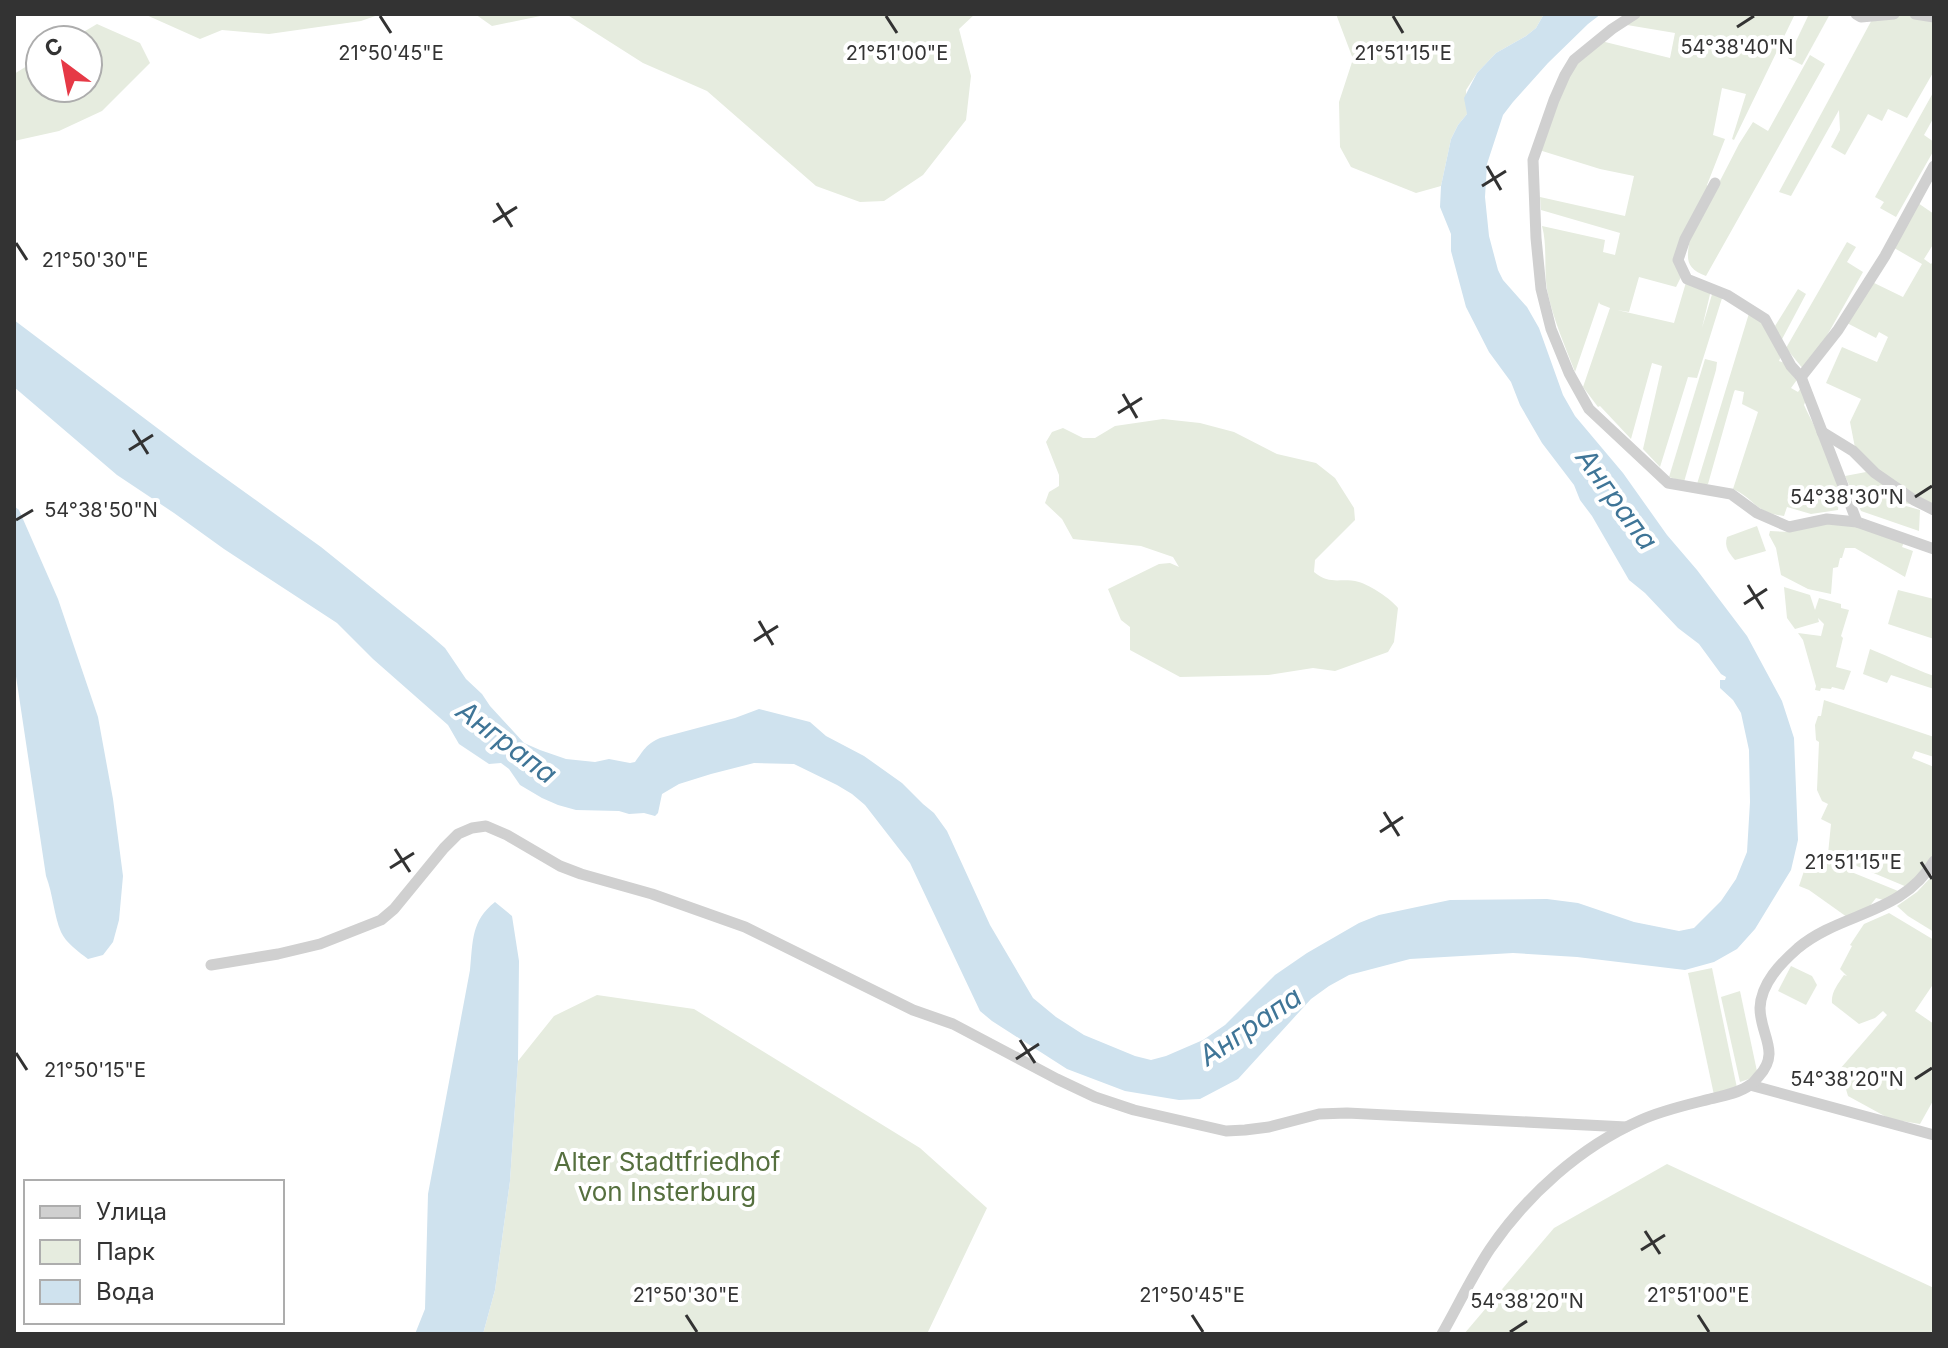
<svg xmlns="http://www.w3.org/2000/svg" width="1948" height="1348" font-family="Inter,sans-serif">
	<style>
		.green { fill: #e6ecdf }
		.water { fill: #cfe2ee }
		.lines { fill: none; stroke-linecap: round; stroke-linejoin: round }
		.street { stroke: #d0d0d0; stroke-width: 11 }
		.ticks { fill: none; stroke: #333; stroke-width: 3 }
		.labels { text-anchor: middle; stroke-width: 8; stroke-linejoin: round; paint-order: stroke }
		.park-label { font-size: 26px; fill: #56703f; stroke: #fff }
		.water-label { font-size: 28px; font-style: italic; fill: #3f7597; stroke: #fff }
		.ticks-label { font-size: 20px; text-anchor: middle; fill: #333; stroke: #fff; stroke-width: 8; stroke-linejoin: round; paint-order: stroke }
	</style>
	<rect width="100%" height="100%" fill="#fff"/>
	<!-- green -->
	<g class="green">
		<path d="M 144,14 L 381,14 L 361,21 L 269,34 L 222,30 L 200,39 Z"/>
		<path d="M 475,14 L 550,14 L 492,26 Z"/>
		<path d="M 566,14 L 975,14 L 959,29 L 971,76 L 966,120 L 923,175 L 884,201 L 860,202 L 816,186 L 707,91 L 643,63 Z"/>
		<path d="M 1336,14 L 1544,14 L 1536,28 L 1526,36 L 1496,53 L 1477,73 L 1466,90 L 1467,114 L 1458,125 L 1451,139 L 1441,186 L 1416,193 L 1351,167 L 1340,147 L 1339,102 L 1353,59 Z"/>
		<path d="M 1628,14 L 1795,14 L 1734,140 L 1732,139 L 1746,94 L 1722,88 L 1713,135 L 1725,139 L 1707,185 L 1709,188 L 1680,250 L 1683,273 L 1676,287 L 1639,277 L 1629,312 L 1617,310 L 1674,323 L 1687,279 L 1711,290 L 1702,328 L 1713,291 L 1723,295 L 1697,378 L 1688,377 L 1660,467 L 1643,449 L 1662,366 L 1652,363 L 1631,439 L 1600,406 L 1598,407 L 1583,387 L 1610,308 L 1600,304 L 1599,302 L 1575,372 C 1565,346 1554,321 1548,294 C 1543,272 1548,248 1542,226 L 1605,240 L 1603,252 L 1615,255 L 1620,233 L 1541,210 L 1540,197 L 1625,216 L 1634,176 L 1600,169 L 1539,150 L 1556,97 L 1593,39 L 1670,58 L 1675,33 L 1621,24 Z"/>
		<path d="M 1809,14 L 1830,14 L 1802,65 L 1788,58 Z"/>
		<path d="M 1875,14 L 1934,14 L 1934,71 L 1907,118 L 1888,109 L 1882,121 L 1868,114 L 1845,155 L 1831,147 L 1840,130 L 1839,110 L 1791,196 L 1779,192 Z"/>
		<path d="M 97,24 L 140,43 L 150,63 L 102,111 L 59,131 L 14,141 L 14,74 L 40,58 L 40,88 L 88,88 L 88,40 L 70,40 Z"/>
		<path d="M 1810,55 L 1825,64 L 1706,276 C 1686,268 1686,260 1690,239 L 1739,144 L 1753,122 L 1768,131 Z"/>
		<path d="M 1934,91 L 1934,117 L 1924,135 L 1934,142 L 1934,150 L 1896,217 L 1880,208 L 1884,202 L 1875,197 Z"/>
		<path d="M 1915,201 L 1934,214 L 1934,243 L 1924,259 L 1931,264 L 1934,260 L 1934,508 L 1885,500 L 1920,510 L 1919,531 L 1861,511 L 1845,476 L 1866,472 L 1858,463 L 1850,422 L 1861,399 L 1826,383 L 1842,347 L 1877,362 L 1888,337 L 1879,332 L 1876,338 L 1845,322 L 1868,280 L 1903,297 L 1922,264 L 1889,245 Z"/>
		<path d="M 1847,242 L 1856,247 L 1847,262 L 1863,272 L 1821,346 L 1804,370 L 1786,348 Z"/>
		<path d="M 1798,289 L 1806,294 L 1781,341 L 1775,326 Z"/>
		<path d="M 1750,310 L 1757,315 L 1782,354 L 1779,361 L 1785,363 L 1799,377 L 1791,388 L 1798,392 L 1802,386 L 1806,400 L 1804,405 C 1818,435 1844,477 1838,510 L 1811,514 L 1787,507 L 1784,516 C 1753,512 1757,500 1733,489 L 1758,412 L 1742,404 L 1744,392 L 1735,390 L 1734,392 L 1708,484 L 1697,484 Z"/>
		<path d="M 1705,359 L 1717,362 L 1716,370 L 1684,482 L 1669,477 Z"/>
		<path d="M 1163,419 L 1200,423 L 1234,432 L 1277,454 L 1316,463 L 1335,478 L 1354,508 L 1355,520 L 1315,560 L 1314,572 C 1331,586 1340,577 1359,582 C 1371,586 1390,598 1398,608 L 1394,642 L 1388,652 L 1335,671 L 1313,668 L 1268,675 L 1180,677 L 1130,650 L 1130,627 L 1121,620 L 1108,589 L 1159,564 L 1170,563 L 1179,567 L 1173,557 L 1141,546 L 1073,539 L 1062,519 L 1045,503 L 1049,492 L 1059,486 L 1059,475 L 1046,442 L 1052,432 L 1063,428 L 1083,438 L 1095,438 L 1115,426 Z"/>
		<path d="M 1845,520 L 1905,540 L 1902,547 L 1913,551 L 1905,577 L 1855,548 L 1845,548 L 1842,558 L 1840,558 L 1838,567 L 1833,568 L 1831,594 L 1808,589 L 1781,575 L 1776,548 L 1769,535 L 1770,531 L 1790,532 Z"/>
		<path d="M 1757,526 L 1766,551 L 1735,560 C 1729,553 1724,547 1727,537 Z"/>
		<path d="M 1784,587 L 1810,595 L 1815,610 L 1819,598 L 1841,604 L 1841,608 L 1849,610 L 1841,636 L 1843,638 L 1836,667 L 1851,671 L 1844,690 L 1832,687 L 1831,689 L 1821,688 L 1820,691 L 1815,690 L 1816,686 L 1803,640 L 1798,633 L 1821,636 L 1824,624 L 1818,618 L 1819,622 L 1795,629 L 1787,618 Z"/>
		<path d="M 1898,590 L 1934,599 L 1934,639 L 1888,624 Z"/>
		<path d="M 1870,649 C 1893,658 1909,667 1934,676 L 1934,689 L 1891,675 L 1887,683 L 1863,674 Z"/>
		<path d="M 1824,700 L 1934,737 L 1934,757 L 1915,751 L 1912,758 L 1934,767 L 1934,858 L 1907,887 L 1828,854 L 1831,824 L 1821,819 L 1828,804 L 1822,801 L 1817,790 L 1819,742 L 1816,740 L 1815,725 L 1818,716 L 1821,716 Z"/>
		<path d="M 1812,856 L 1903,893 L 1887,901 L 1876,898 L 1869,907 L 1847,917 L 1809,890 L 1799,886 L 1804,871 L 1806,871 Z"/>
		<path d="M 1933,875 L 1934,876 L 1934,932 L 1908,916 L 1897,906 L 1917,892 Z"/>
		<path d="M 1889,913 L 1934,940 L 1934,983 L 1915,1011 L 1934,1024 L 1934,1099 L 1920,1124 L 1890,1119 L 1848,1096 L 1840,1069 L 1887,1015 L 1883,1011 L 1875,1018 L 1859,1024 L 1832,1003 C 1831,992 1838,984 1844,975 L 1847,976 L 1840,969 L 1852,946 L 1850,945 L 1864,924 Z"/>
		<path d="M 1791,966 L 1812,976 L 1817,985 L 1806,1005 L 1778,991 Z"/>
		<path d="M 1712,968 L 1737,1088 L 1714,1095 L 1688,973 Z"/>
		<path d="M 1740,991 L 1758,1076 L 1740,1082 L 1721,997 Z"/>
		<path d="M 597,995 L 694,1009 L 920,1148 L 987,1208 L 927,1334 L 483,1334 L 495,1290 L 510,1181 L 518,1061 L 554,1016 Z"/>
		<path d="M 1667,1164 L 1934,1288 L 1934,1334 L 1464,1334 L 1554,1228 Z"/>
	</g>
	<!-- water -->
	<g class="water">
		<path d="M 1544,14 L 1601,14 L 1588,24 L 1548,63 L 1513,102 L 1503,115 L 1487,164 L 1485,197 L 1489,236 L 1498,270 L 1503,280 L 1527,307 L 1539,328 L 1563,395 L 1575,416 L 1623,473 L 1667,535 L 1697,570 L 1747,636 L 1782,701 L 1794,738 L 1798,840 L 1791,870 L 1755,929 L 1737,949 L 1714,962 L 1685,970 L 1577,957 L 1513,953 L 1410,959 L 1349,975 L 1329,986 L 1311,999 L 1238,1079 L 1200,1099 L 1179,1100 L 1125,1091 L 1067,1069 L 992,1021 L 980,1011 L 910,863 L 865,805 L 852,794 L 837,785 L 794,764 L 754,763 L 711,774 L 679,784 L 662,794 L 658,813 L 655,816 L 644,813 L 629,814 L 619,811 L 576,810 L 558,805 L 542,798 L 520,785 L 509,769 L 501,763 L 489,764 L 459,744 L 448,725 L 373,659 L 337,623 L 224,549 L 174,513 L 117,475 L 14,387 L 14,320 L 193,455 L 321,547 L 429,634 L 445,648 L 466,679 L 482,694 L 490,706 L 524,743 L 540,750 L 566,759 L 595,762 L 609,759 L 630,763 L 635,762 C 644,750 645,745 660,738 L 735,718 L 759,709 L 810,722 L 826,736 L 864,756 L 902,783 L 923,804 L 934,813 L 947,831 L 990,925 L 1033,998 L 1056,1017 L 1084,1035 L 1135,1056 L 1151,1060 L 1166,1056 L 1203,1040 L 1225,1025 L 1275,975 L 1307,953 L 1359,923 L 1379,915 L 1450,900 L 1547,899 L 1578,903 L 1634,922 L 1679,931 L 1694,928 L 1721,901 L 1736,879 L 1747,852 L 1750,802 L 1749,750 L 1741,713 L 1733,700 L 1720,688 L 1720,680 L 1725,680 L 1726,677 L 1721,674 L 1699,644 L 1678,628 L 1645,593 L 1629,580 L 1592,516 L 1580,500 L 1574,485 L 1542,443 L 1520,405 L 1511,382 L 1489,352 L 1466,307 L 1451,251 L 1451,234 L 1440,207 L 1441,186 L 1451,139 L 1458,125 L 1467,114 L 1464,98 L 1477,73 L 1496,53 L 1526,36 L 1536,28 Z"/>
		<path d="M 14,506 L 19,510 L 58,599 L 98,717 L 113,799 L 123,876 L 119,920 L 113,942 L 103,955 L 88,959 C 79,952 66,943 61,932 C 54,916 53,894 46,876 L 14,663 Z"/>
		<path d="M 495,902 L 512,916 L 519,961 L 518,1061 L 510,1181 L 495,1290 L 483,1334 L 415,1334 L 425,1309 L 428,1194 L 470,970 C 473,941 471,921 495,902 Z"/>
	</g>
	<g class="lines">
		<!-- street -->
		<g class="street">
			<path d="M 1635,14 L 1612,29 L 1574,60 L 1565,75 L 1554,100 L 1533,160 L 1536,238 L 1541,289 L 1551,329 L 1569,373 L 1589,409 L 1668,483 L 1731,494 L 1757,513 L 1789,527 L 1827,519 L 1857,522 L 1934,549"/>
			<path d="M 1856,14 L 1861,17 L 1894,14"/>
			<path d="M 1915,14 L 1934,17"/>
			<path d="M 1715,183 L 1685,239 L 1678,260 L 1687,279 L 1727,295 L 1765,319 L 1791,366 L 1801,377 L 1857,522"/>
			<path d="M 1801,377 L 1838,330 L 1885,256 L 1934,166"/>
			<path d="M 1822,432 L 1853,451 L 1875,473 L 1914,500 L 1934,510"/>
			<path d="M 211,965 L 278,954 L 320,944 L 381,920 L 394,909 L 444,848 L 458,834 L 472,828 L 486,826 L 507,835 L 560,866 L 581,874 L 652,894 L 745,927 L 913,1010 L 953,1024 L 1057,1079 L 1095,1097 L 1134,1110 L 1226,1131 L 1245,1130 L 1269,1127 L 1319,1114 L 1347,1113 L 1626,1127"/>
			<path d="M 1750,1085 L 1934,1135"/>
			<path d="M 1442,1334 C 1458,1306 1472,1276 1490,1249 C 1527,1195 1580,1147 1641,1120 C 1663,1110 1687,1105 1710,1099 C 1723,1096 1739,1093 1750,1085 C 1754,1083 1756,1079 1759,1076 C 1781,1052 1760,1035 1760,1008 C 1761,983 1781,963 1798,948 C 1841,912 1902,915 1934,861"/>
		</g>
	</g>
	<!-- ticks -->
	<path class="ticks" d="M 380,16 L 391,33M 886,16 L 897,33M 1393,16 L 1403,33M 1737,27 L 1754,16M 1487,166 L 1501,190M 1482,186 L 1506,171M 497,203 L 512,227M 493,222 L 517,207M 16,243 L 27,260M 1123,394 L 1137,418M 1118,413 L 1142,398M 133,430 L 148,454M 129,450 L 153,435M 1915,497 L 1932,486M 16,520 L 33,510M 1748,585 L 1763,609M 1744,604 L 1767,589M 759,621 L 773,645M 754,641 L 778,626M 1384,812 L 1399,836M 1380,832 L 1403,817M 395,849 L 410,872M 1921,862 L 1932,879M 390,868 L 414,853M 1020,1040 L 1035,1063M 16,1053 L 27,1070M 1016,1059 L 1039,1044M 1915,1079 L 1932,1068M 1645,1231 L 1660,1254M 1641,1250 L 1665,1235M 686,1315 L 697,1332M 1192,1315 L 1203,1332M 1698,1315 L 1709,1332M 1510,1332 L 1527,1321"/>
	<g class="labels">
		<!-- park labels -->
		<g class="park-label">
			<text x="667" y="1171">Alter Stadtfriedhof<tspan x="667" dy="30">von Insterburg</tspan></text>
		</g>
		<!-- water labels -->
		<g class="water-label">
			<text transform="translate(1617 499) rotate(54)" y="10">Анграпа</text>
			<text transform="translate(507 742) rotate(37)" y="10">Анграпа</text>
			<text transform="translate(1250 1026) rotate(-34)" y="10">Анграпа</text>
		</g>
	</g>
	<g class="ticks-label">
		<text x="1737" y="54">54°38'40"N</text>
		<text x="391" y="60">21°50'45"E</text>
		<text x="897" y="60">21°51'00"E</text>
		<text x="1403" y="60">21°51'15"E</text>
		<text x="95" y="267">21°50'30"E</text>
		<text x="1847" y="504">54°38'30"N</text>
		<text x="101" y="517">54°38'50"N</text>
		<text x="1853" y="869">21°51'15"E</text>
		<text x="95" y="1077">21°50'15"E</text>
		<text x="1847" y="1086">54°38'20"N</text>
		<text x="686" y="1302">21°50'30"E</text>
		<text x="1192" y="1302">21°50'45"E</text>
		<text x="1698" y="1302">21°51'00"E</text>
		<text x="1527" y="1308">54°38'20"N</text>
	</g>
	<!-- border -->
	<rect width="1948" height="1348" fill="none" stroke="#333333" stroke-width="32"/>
	<!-- legend -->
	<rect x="24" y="1180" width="260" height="144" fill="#ffffff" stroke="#adadad" stroke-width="2"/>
	<rect x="40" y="1206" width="40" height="12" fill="#d0d0d0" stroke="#adadad" stroke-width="2"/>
	<text x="96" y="1220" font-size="24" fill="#333333">Улица</text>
	<rect x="40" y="1240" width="40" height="24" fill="#e6ecdf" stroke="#adadad" stroke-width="2"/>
	<text x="96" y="1260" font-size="24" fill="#333333">Парк</text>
	<rect x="40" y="1280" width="40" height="24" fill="#cfe2ee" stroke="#adadad" stroke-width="2"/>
	<text x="96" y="1300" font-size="24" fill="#333333">Вода</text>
	<!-- north arrow -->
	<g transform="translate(64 64) rotate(328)"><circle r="38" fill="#ffffff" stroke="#adadad" stroke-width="2"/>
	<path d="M0-6L14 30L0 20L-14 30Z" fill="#e63946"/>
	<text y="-12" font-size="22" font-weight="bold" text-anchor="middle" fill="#333333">С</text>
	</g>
</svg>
